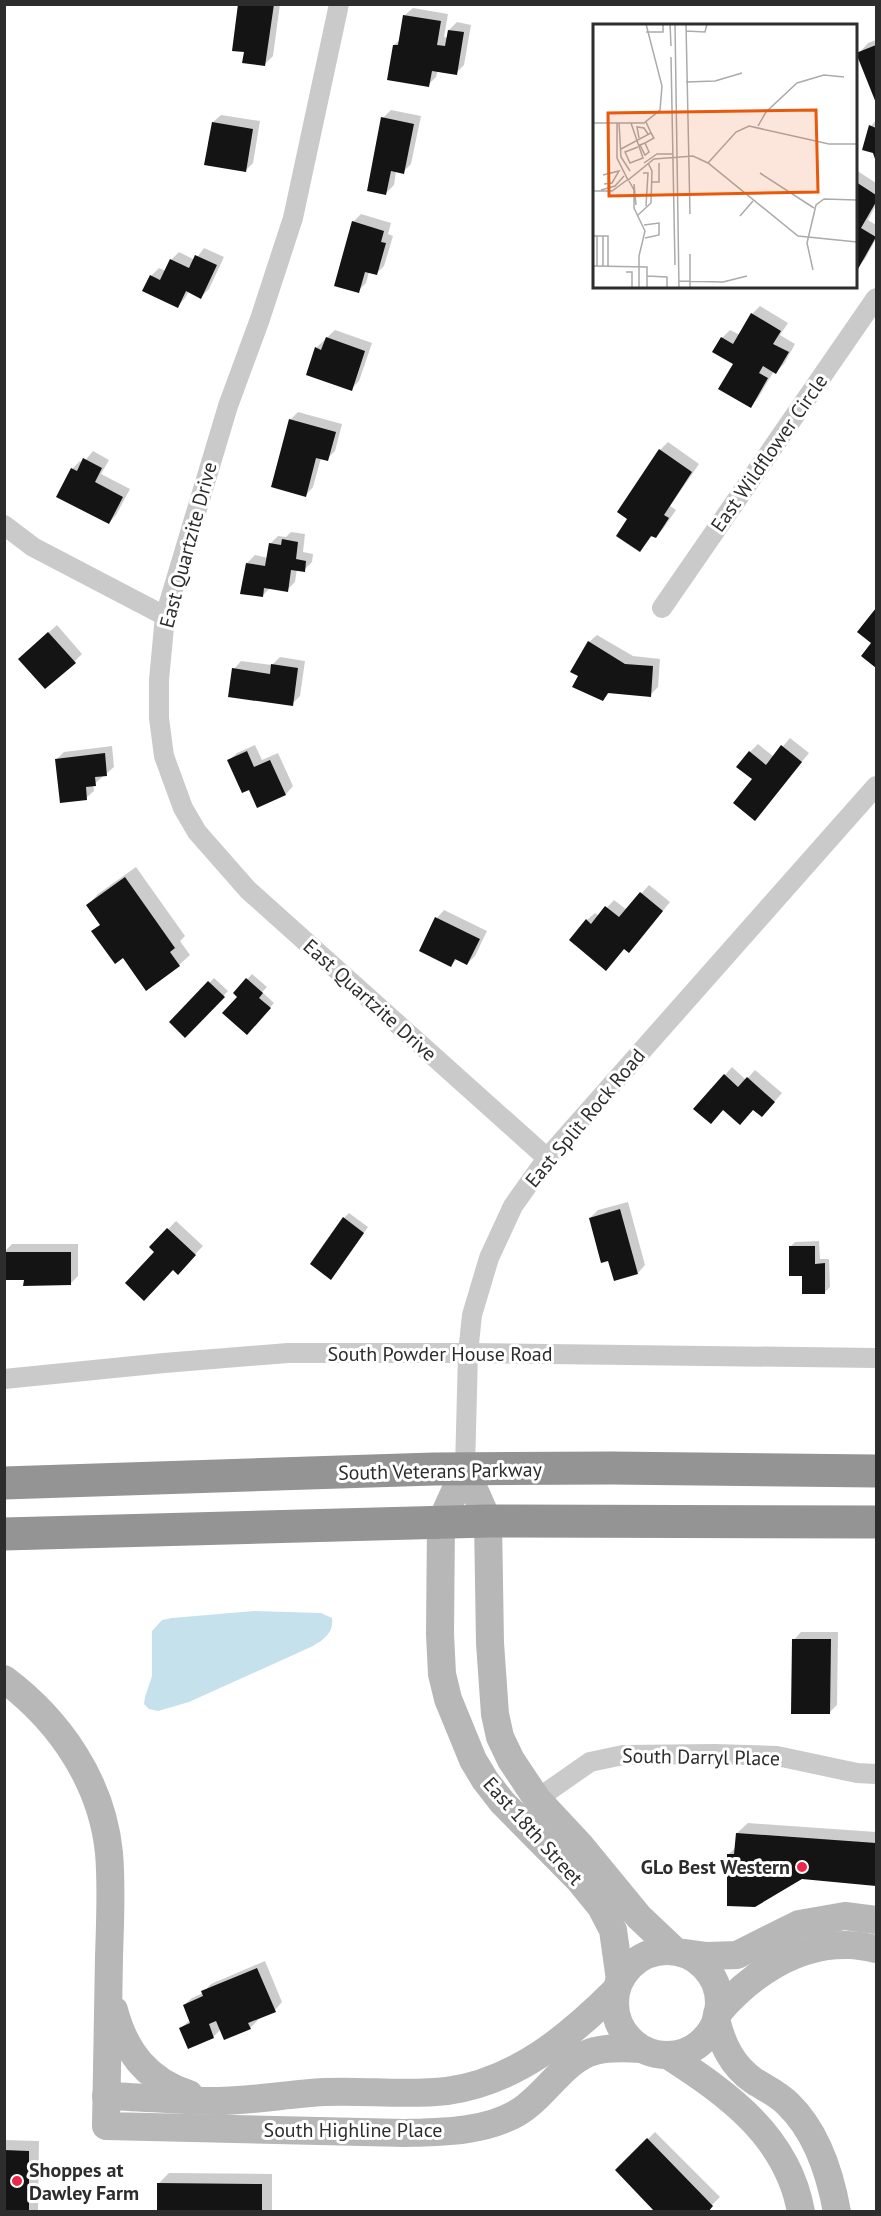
<svg xmlns="http://www.w3.org/2000/svg" width="881" height="2216" font-family="'PT Sans',sans-serif">
	<style>
		.water { fill: #c5e1ec }
		.shadow { fill: #0003 }
		.building { fill: #141414 }
		.lines { fill: none; stroke-linecap: round; stroke-linejoin: round }
		.street { stroke: #cacaca; stroke-width: 20 }
		.secondary { stroke: #b7b7b7; stroke-width: 28 }
		.highway { stroke: #949494; stroke-width: 33 }
		.poi-dot { fill: #ec2749; stroke: #fff; stroke-width: 2 }
		.labels { text-anchor: middle; stroke-width: 6; stroke-linejoin: round; paint-order: stroke }
		.street-label { font-size: 20px; fill: #2d2d2d; stroke: #fff }
		.poi-label { font-size: 20px; font-weight: bold; fill: #2d2d2d; stroke: #fff; text-anchor: end }
		.inset-road { fill: none; stroke: #ababab; stroke-width: 1.5 }
		.view { fill: #e8590c; fill-opacity: 0.15; stroke: #e8590c; stroke-width: 3 }
		.inset-edge { fill: none; stroke: #2d2d2d; stroke-width: 3 }
	</style>
	<rect width="100%" height="100%" fill="#fff"/>
	<!-- water -->
	<path class="water" d="M 254,1611 L 321,1613 L 332,1618 C 334,1632 325,1639 313,1646 L 189,1702 L 158,1711 L 149,1709 L 144,1704 L 145,1697 L 152,1676 L 152,1631 L 162,1620 L 172,1618 Z"/>
	<!-- shadow -->
	<g class="shadow">
		<path d="M 240,4 L 280,4 L 273,56 L 265,64 Z"/>
		<path d="M 413,8 L 448,14 L 444,37 L 448,38 L 449,30 L 457,22 L 471,25 L 464,65 L 456,73 L 438,70 L 436,77 L 428,85 L 394,45 L 401,39 L 405,15 Z"/>
		<path d="M 876,40 L 876,100 L 858,54 L 868,43 Z"/>
		<path d="M 391,110 L 421,116 L 411,164 L 403,172 L 396,171 L 394,185 L 386,193 L 383,118 Z"/>
		<path d="M 221,115 L 260,121 L 253,163 L 245,171 L 213,122 Z"/>
		<path d="M 876,120 L 876,158 L 871,126 Z"/>
		<path d="M 856,170 L 876,183 L 876,205 L 868,220 L 876,225 L 876,239 L 865,259 L 857,267 L 856,266 Z"/>
		<path d="M 361,214 L 391,223 L 388,234 L 393,236 L 384,266 L 376,274 L 369,272 L 366,283 L 358,291 L 353,222 Z"/>
		<path d="M 204,248 L 224,257 L 209,289 L 201,297 L 189,291 L 185,298 L 178,306 L 151,276 L 159,268 L 166,271 L 171,260 L 179,252 L 195,260 Z"/>
		<path d="M 760,306 L 788,323 L 780,335 L 795,344 L 784,364 L 776,372 L 774,371 L 758,398 L 751,406 L 735,363 L 715,351 L 722,338 L 730,330 L 740,335 L 752,314 Z"/>
		<path d="M 335,330 L 372,343 L 359,381 L 351,389 L 316,348 Z"/>
		<path d="M 298,412 L 342,424 L 335,451 L 327,459 L 321,458 L 313,487 L 306,495 L 290,420 Z"/>
		<path d="M 668,442 L 699,464 L 670,506 L 676,510 L 663,529 L 655,537 L 653,535 L 640,551 L 630,518 L 660,450 Z"/>
		<path d="M 93,451 L 109,460 L 101,474 L 130,489 L 116,515 L 109,523 L 72,469 L 80,461 L 83,463 Z"/>
		<path d="M 291,532 L 305,534 L 303,552 L 313,554 L 312,562 L 304,570 L 297,569 L 295,582 L 287,590 L 271,587 L 262,596 L 247,563 L 255,555 L 268,558 L 270,544 L 278,536 L 286,537 Z"/>
		<path d="M 876,610 L 876,666 L 863,655 L 873,643 L 859,631 Z"/>
		<path d="M 57,625 L 82,654 L 75,661 L 28,651 Z"/>
		<path d="M 597,635 L 633,656 L 660,659 L 658,687 L 650,695 L 610,692 L 603,699 L 580,676 L 589,642 Z"/>
		<path d="M 280,657 L 305,661 L 300,696 L 292,704 L 234,669 L 241,661 L 272,665 Z"/>
		<path d="M 790,738 L 809,753 L 755,819 L 754,779 L 750,752 L 758,744 L 774,757 Z"/>
		<path d="M 255,745 L 262,760 L 278,753 L 293,786 L 286,794 L 258,806 L 250,788 L 229,760 L 237,753 Z"/>
		<path d="M 112,746 L 114,767 L 93,785 L 94,791 L 86,798 L 56,760 L 64,752 Z"/>
		<path d="M 136,867 L 185,936 L 180,941 L 190,955 L 179,965 L 123,956 L 93,931 L 101,924 L 88,905 L 98,894 Z"/>
		<path d="M 649,885 L 670,902 L 637,943 L 624,947 L 613,961 L 587,920 L 595,913 L 599,916 L 614,900 L 627,910 Z"/>
		<path d="M 444,910 L 487,931 L 475,956 L 467,964 L 457,959 L 451,965 L 437,918 Z"/>
		<path d="M 252,974 L 267,987 L 262,992 L 274,1003 L 252,1028 L 239,997 L 235,993 Z"/>
		<path d="M 214,978 L 228,991 L 185,1036 L 171,1022 Z"/>
		<path d="M 732,1067 L 746,1080 L 755,1070 L 782,1093 L 769,1108 L 724,1109 L 725,1075 Z"/>
		<path d="M 628,1202 L 645,1265 L 638,1273 L 590,1218 L 598,1210 Z"/>
		<path d="M 349,1213 L 368,1227 L 336,1273 L 344,1218 Z"/>
		<path d="M 176,1221 L 203,1246 L 178,1272 L 151,1247 Z"/>
		<path d="M 819,1241 L 820,1259 L 829,1259 L 830,1287 L 825,1292 L 804,1274 L 790,1247 L 795,1242 Z"/>
		<path d="M 12,1244 L 78,1244 L 78,1276 L 70,1284 L 4,1278 L 4,1252 Z"/>
		<path d="M 801,1632 L 838,1632 L 837,1705 L 829,1713 L 794,1640 Z"/>
		<path d="M 748,1823 L 876,1832 L 876,1884 L 802,1877 L 728,1855 L 736,1847 L 737,1833 Z"/>
		<path d="M 265,1961 L 282,2002 L 275,2010 L 257,2018 L 258,2020 L 250,2028 L 221,2029 L 214,2036 L 189,2047 L 181,2028 L 190,2020 L 184,2005 L 192,1998 L 203,1993 L 211,1984 Z"/>
		<path d="M 655,2132 L 720,2197 L 705,2212 L 617,2170 Z"/>
		<path d="M 4,2140 L 39,2141 L 38,2212 L 4,2212 Z"/>
		<path d="M 169,2173 L 272,2174 L 272,2212 L 158,2212 L 158,2184 Z"/>
	</g>
	<!-- building -->
	<g class="building">
		<path d="M 238,4 L 274,4 L 265,66 L 242,63 L 244,52 L 232,51 Z"/>
		<path d="M 403,15 L 441,21 L 437,45 L 445,46 L 448,30 L 464,32 L 457,75 L 432,71 L 429,87 L 387,80 L 393,45 L 398,45 Z"/>
		<path d="M 876,45 L 876,103 L 856,53 Z"/>
		<path d="M 381,117 L 414,124 L 404,174 L 391,171 L 386,195 L 367,191 Z"/>
		<path d="M 212,122 L 253,129 L 246,172 L 204,165 Z"/>
		<path d="M 869,125 L 876,128 L 876,162 L 873,153 L 862,150 Z"/>
		<path d="M 856,182 L 876,195 L 876,202 L 861,228 L 876,237 L 858,269 L 856,267 Z"/>
		<path d="M 352,221 L 384,231 L 381,242 L 386,243 L 377,275 L 365,272 L 359,293 L 334,286 Z"/>
		<path d="M 195,255 L 217,265 L 201,299 L 186,291 L 178,308 L 142,291 L 150,275 L 160,280 L 170,259 L 189,268 Z"/>
		<path d="M 751,313 L 781,331 L 773,344 L 789,352 L 776,374 L 763,366 L 759,373 L 768,378 L 751,408 L 718,389 L 733,364 L 712,352 L 721,337 L 733,344 Z"/>
		<path d="M 326,337 L 365,351 L 352,391 L 306,375 L 315,347 L 321,350 Z"/>
		<path d="M 289,419 L 336,432 L 328,461 L 316,458 L 306,497 L 271,487 Z"/>
		<path d="M 659,449 L 692,472 L 664,515 L 669,518 L 656,538 L 651,536 L 640,552 L 616,536 L 627,519 L 617,512 Z"/>
		<path d="M 83,458 L 102,468 L 95,482 L 123,497 L 109,524 L 56,497 L 71,468 L 77,471 Z"/>
		<path d="M 282,539 L 298,542 L 296,559 L 306,561 L 305,572 L 291,570 L 288,592 L 264,588 L 263,597 L 240,594 L 246,563 L 265,566 L 269,543 L 281,545 Z"/>
		<path d="M 876,608 L 876,668 L 861,656 L 871,643 L 857,632 Z"/>
		<path d="M 48,632 L 76,663 L 45,689 L 18,659 Z"/>
		<path d="M 588,641 L 625,664 L 653,666 L 651,697 L 608,693 L 603,701 L 572,687 L 578,676 L 570,672 Z"/>
		<path d="M 271,664 L 298,668 L 293,706 L 228,697 L 232,668 L 270,674 Z"/>
		<path d="M 781,745 L 802,762 L 755,821 L 733,803 L 752,779 L 736,767 L 749,751 L 766,765 Z"/>
		<path d="M 247,751 L 254,767 L 270,760 L 286,795 L 257,808 L 249,790 L 242,793 L 227,760 Z"/>
		<path d="M 105,753 L 107,776 L 95,777 L 96,786 L 86,787 L 87,800 L 60,803 L 55,759 Z"/>
		<path d="M 125,877 L 175,948 L 170,952 L 180,966 L 146,991 L 123,958 L 115,964 L 91,931 L 100,925 L 86,905 Z"/>
		<path d="M 640,892 L 663,911 L 629,953 L 624,949 L 606,971 L 569,940 L 586,919 L 591,924 L 605,906 L 619,917 Z"/>
		<path d="M 435,917 L 480,939 L 467,965 L 455,959 L 451,967 L 419,951 Z"/>
		<path d="M 246,978 L 263,993 L 259,998 L 271,1008 L 247,1035 L 222,1013 L 237,997 L 233,993 Z"/>
		<path d="M 208,981 L 225,997 L 185,1038 L 169,1022 Z"/>
		<path d="M 724,1074 L 738,1087 L 747,1077 L 775,1102 L 762,1117 L 753,1110 L 740,1125 L 723,1110 L 711,1124 L 693,1109 Z"/>
		<path d="M 620,1209 L 638,1274 L 614,1281 L 608,1261 L 601,1263 L 589,1218 Z"/>
		<path d="M 343,1217 L 364,1233 L 331,1280 L 310,1264 Z"/>
		<path d="M 167,1228 L 196,1255 L 178,1275 L 173,1270 L 144,1301 L 125,1283 L 154,1252 L 149,1247 Z"/>
		<path d="M 789,1246 L 815,1246 L 815,1264 L 825,1263 L 825,1294 L 802,1294 L 802,1276 L 789,1276 Z"/>
		<path d="M 4,1252 L 71,1252 L 71,1285 L 23,1286 L 24,1280 L 4,1280 Z"/>
		<path d="M 792,1639 L 831,1639 L 830,1714 L 791,1714 Z"/>
		<path d="M 736,1833 L 876,1843 L 876,1886 L 802,1879 L 755,1907 L 727,1906 L 727,1854 L 734,1854 Z"/>
		<path d="M 257,1968 L 276,2012 L 248,2023 L 251,2029 L 224,2040 L 216,2021 L 209,2024 L 214,2038 L 188,2049 L 179,2028 L 190,2023 L 183,2005 L 203,1996 L 201,1991 Z"/>
		<path d="M 647,2138 L 713,2206 L 708,2212 L 655,2212 L 615,2170 Z"/>
		<path d="M 4,2150 L 29,2151 L 29,2212 L 4,2212 Z"/>
		<path d="M 157,2183 L 262,2184 L 262,2212 L 157,2212 Z"/>
	</g>
	<g class="lines">
		<!-- street -->
		<g class="street">
			<path d="M 339,4 L 293,218 L 260,319 L 228,406 L 165,616 L 159,680 L 159,718 L 164,756 L 183,808 L 197,832 L 248,890 L 547,1158"/>
			<path d="M 4,525 L 33,547 L 165,616"/>
			<path d="M 662,608 L 876,298"/>
			<path d="M 4,1379 L 164,1363 L 288,1353 L 468,1353 L 876,1358"/>
			<path d="M 465,1469 L 468,1353 L 472,1315 L 489,1258 L 513,1206 L 547,1158 L 876,786"/>
			<path d="M 537,1799 L 590,1762 L 623,1755 L 715,1754 L 777,1756 L 857,1773 L 876,1774"/>
		</g>
		<!-- secondary -->
		<g class="secondary">
			<path d="M 465,1469 L 441,1522 L 440,1634 L 442,1674 L 448,1699 L 473,1760 L 485,1780 L 502,1802 L 579,1880 L 601,1907 L 613,1930 L 620,1980"/>
			<path d="M 465,1469 L 488,1521 L 490,1643 L 495,1714 L 500,1737 L 511,1760 L 537,1799 L 579,1844 L 639,1917 L 675,1951"/>
			<path d="M 4,1679 C 60,1721 102,1782 109,1853 C 112,1887 110,1923 109,1957 C 108,2014 107,2070 106,2126 L 405,2133 C 442,2132 484,2132 517,2113 C 545,2097 565,2058 595,2051 C 610,2047 626,2048 641,2049"/>
			<circle cx="667" cy="2003" r="52"/>
			<path d="M 685,1953 L 707,1956 L 737,1955 L 799,1924 L 845,1916 L 876,1920"/>
			<path d="M 114,2010 C 125,2052 148,2081 189,2094"/>
			<path d="M 717,2014 C 749,1976 796,1943 849,1945 C 858,1945 867,1947 876,1949"/>
			<path d="M 716,2019 C 722,2044 732,2066 754,2081 C 765,2088 778,2094 788,2104 C 817,2132 830,2173 837,2212"/>
			<path d="M 669,2056 C 728,2094 788,2137 801,2212"/>
			<path d="M 106,2096 C 143,2097 179,2101 216,2101 C 252,2101 288,2094 324,2092 C 365,2090 406,2096 447,2091 C 515,2082 569,2037 616,1990"/>
		</g>
		<!-- highway -->
		<g class="highway">
			<path d="M 4,1483 L 434,1469 L 611,1468 L 876,1471"/>
			<path d="M 4,1534 L 488,1521 L 876,1522"/>
		</g>
	</g>
	<!-- markers -->
	<g class="poi-dot">
		<circle cx="802" cy="1867" r="6"/>
		<circle cx="17" cy="2181" r="6"/>
	</g>
	<g class="labels">
		<!-- street labels -->
		<g class="street-label">
			<text transform="translate(769 453) rotate(-55)" y="7">East Wildflower Circle</text>
			<text transform="translate(188 545) rotate(-75)" y="7">East Quartzite Drive</text>
			<text transform="translate(370 1000) rotate(42)" y="7">East Quartzite Drive</text>
			<text transform="translate(585 1118) rotate(-50)" y="7">East Split Rock Road</text>
			<text x="440" y="1361">South Powder House Road</text>
			<text transform="translate(440 1471) rotate(-1)" y="7">South Veterans Parkway</text>
			<text transform="translate(701 1757) rotate(1)" y="7">South Darryl Place</text>
			<text transform="translate(533 1831) rotate(48)" y="7">East 18th Street</text>
			<text x="353" y="2137">South Highline Place</text>
		</g>
		<!-- poi labels -->
		<g class="poi-label">
			<text x="790" y="1874">GLo Best Western</text>
			<text x="29" y="2177" text-anchor="start">Shoppes at<tspan x="29" dy="23">Dawley Farm</tspan></text>
		</g>
	</g>
	<!-- overview -->
	<g transform="translate(593 24)">
		<rect width="264" height="264" fill="#fff"/>
		<path class="inset-road" d="M 77,0 L 78,22M 82,0 L 86,264M 93,0 L 97,190M 93,7 L 112,8 L 114,0M 53,8 L 70,8 L 70,0M 78,33 L 82,241M 93,58 L 122,57 L 149,49M 0,99 L 51,99 L 67,86 L 69,62 L 53,0M 24,99 L 24,134 L 35,156 L 61,135 L 100,132 L 115,139 L 205,212 L 264,218M 26,99 L 28,133 L 37,147M 38,99 L 50,134 L 37,139 L 32,128 L 45,123M 165,102 L 173,88 L 204,59 L 231,51 L 251,53M 46,114 L 44,103 L 51,104 L 55,110M 52,119 L 56,128 L 52,131 L 47,121 L 52,119 L 61,114 L 58,109M 28,125 L 58,109 L 53,98M 51,139 L 64,130 L 79,130M 115,139 L 143,108 L 156,102 L 236,120 L 264,120M 50,149 L 55,149 L 53,182M 167,149 L 221,184M 10,151 L 26,147 L 19,159 L 11,160M 36,157 L 41,166 L 41,184 L 52,207 L 46,232 L 46,264M 59,158 L 66,158 L 66,139M 41,160 L 43,181M 8,166 L 22,162 L 31,152M 0,167 L 19,167 L 34,156M 45,191 L 58,179 L 59,147 L 55,139M 147,192 L 160,177M 51,201 L 66,199 L 66,211 L 52,214M 0,212 L 15,212 L 15,242M 10,212 L 10,242M 0,242 L 54,243 L 54,264M 4,242 L 4,212M 220,246 L 214,219 L 223,181 L 231,175 L 264,176M 33,248 L 39,248 L 39,264M 54,252 L 74,253 L 74,264M 86,257 L 130,258 L 154,252M 97,264 L 97,230"/>
		<path class="view" d="M 223,86 L 225,168 L 16,172 L 15,89 Z"/>
		<rect width="264" height="264" class="inset-edge"/>
	</g>
	<!-- border -->
	<rect width="881" height="2216" fill="none" stroke="#2d2d2d" stroke-width="12"/>
</svg>
